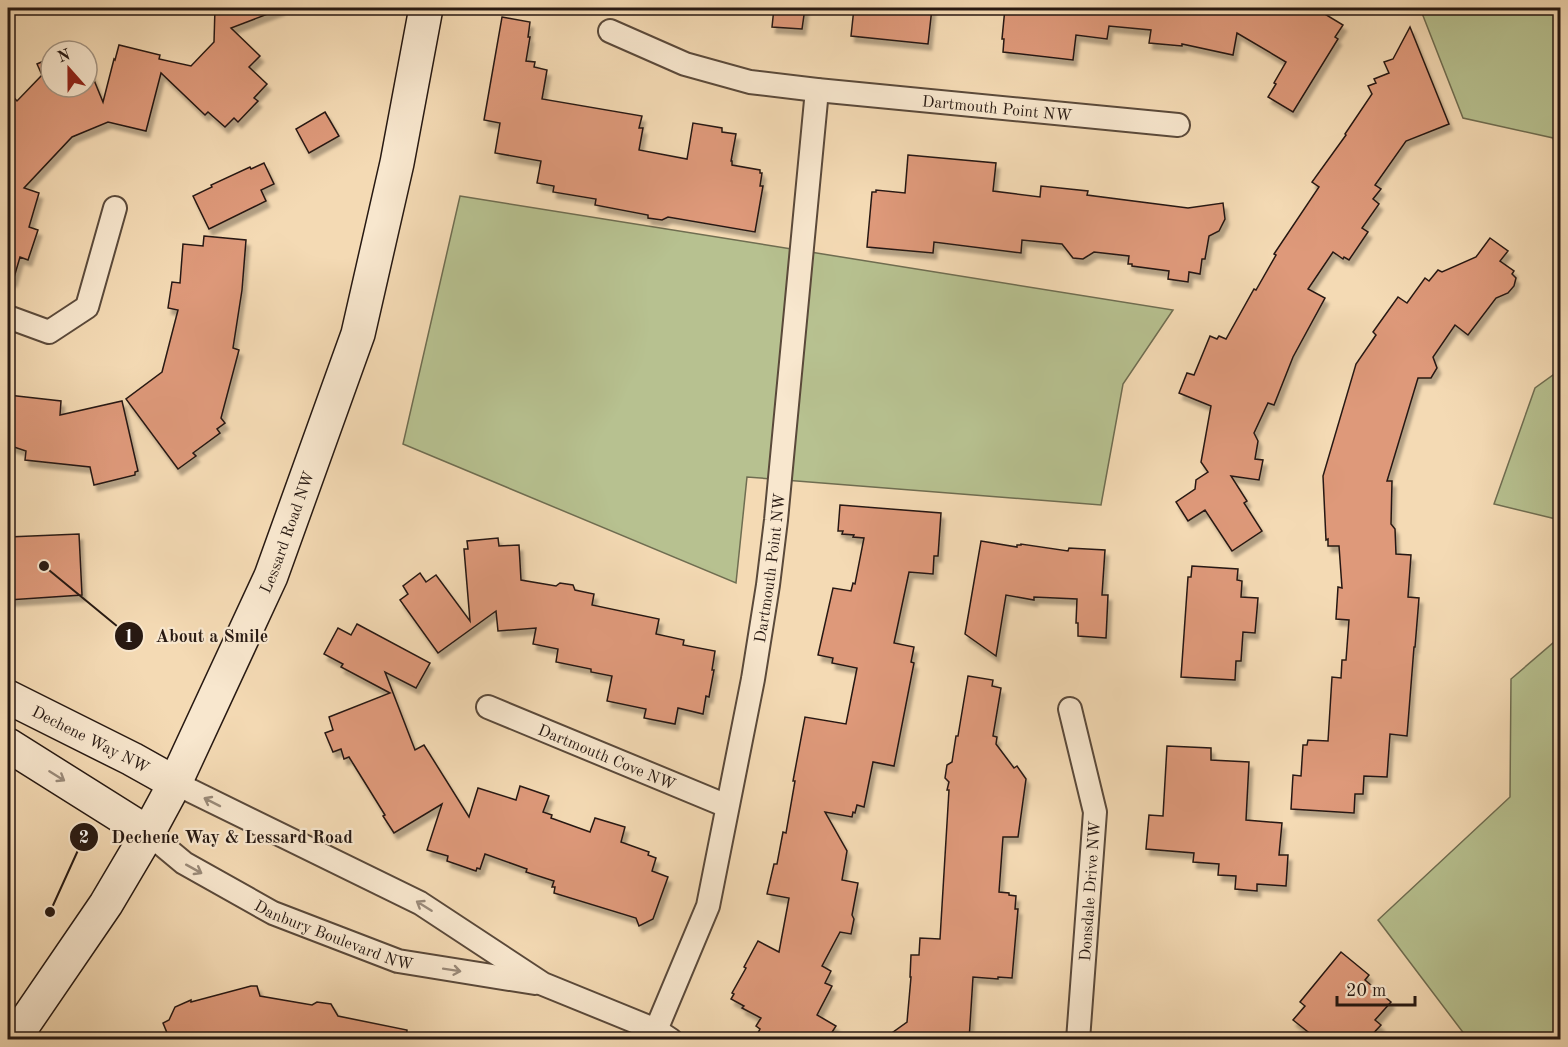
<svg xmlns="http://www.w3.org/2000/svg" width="1568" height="1047" font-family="'Old Standard TT',serif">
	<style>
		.green { fill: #b7c190; stroke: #6f6d51; stroke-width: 1.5 }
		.building { fill: #de997a; stroke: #271912; stroke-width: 1.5; filter: url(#shadow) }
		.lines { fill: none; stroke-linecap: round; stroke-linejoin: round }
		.street-casing { stroke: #5a493a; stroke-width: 26 }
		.secondary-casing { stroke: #271912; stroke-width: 36 }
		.street { stroke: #f8e7ce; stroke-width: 22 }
		.secondary { stroke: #f8e7ce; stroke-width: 33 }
		.oneway { stroke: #9a8a79 }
		.labels { text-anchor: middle; stroke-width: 4.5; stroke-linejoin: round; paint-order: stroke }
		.street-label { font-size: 16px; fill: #271912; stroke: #f8e7ce }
		.leader { fill: none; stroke: #271912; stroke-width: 2 }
		.callout-dot { fill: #271912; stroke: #f8e7ce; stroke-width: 2 }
		.mark-label { font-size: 18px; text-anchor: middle; font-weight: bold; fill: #fff }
		.callout-label { font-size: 18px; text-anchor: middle; font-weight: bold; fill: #271912; stroke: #f8e7ce; stroke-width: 4.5; stroke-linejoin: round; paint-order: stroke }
	</style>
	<defs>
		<filter id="shadow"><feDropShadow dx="3.5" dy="6" stdDeviation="1.5" flood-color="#0004"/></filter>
	</defs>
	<rect width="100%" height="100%" fill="#f4dab4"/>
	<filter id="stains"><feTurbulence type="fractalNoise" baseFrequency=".00333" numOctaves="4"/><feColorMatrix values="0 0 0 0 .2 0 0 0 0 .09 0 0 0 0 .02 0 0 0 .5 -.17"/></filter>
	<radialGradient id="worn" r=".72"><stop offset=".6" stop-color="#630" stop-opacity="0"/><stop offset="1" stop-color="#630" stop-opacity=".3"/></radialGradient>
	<!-- green -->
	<g class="green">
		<path d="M 1420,8 L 1560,8 L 1560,160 L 1553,138 L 1463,118 Z"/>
		<path d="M 460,196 L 1173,310 L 1123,384 L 1101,505 L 747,477 L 736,583 L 403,444 Z"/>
		<path d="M 1560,370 L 1560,520 L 1494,504 L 1535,388 Z"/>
		<path d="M 1560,637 L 1560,1039 L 1468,1039 L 1378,920 L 1510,797 L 1511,679 Z"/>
	</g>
	<!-- building -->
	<g class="building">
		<path d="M 215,8 L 280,8 L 281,9 L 231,28 L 260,56 L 249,67 L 267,84 L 254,98 L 258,101 L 238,122 L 234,118 L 225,127 L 208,112 L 205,115 L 161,73 L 146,131 L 108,122 L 72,137 L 24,188 L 39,193 L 29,227 L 38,230 L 28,260 L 20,257 L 13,281 L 8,280 L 8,91 L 17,101 L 42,75 L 37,64 L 51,58 L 51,87 L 87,87 L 87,63 L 103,102 L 114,59 L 115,60 L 119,45 L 160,55 L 159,59 L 191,66 L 214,42 Z"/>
		<path d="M 774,8 L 805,8 L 802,29 L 772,27 Z"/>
		<path d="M 854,8 L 932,8 L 928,44 L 851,36 Z"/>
		<path d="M 1005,8 L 1315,8 L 1343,25 L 1335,37 L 1338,39 L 1293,112 L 1268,97 L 1276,84 L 1274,83 L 1286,62 L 1237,33 L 1233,55 L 1182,44 L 1182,46 L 1149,43 L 1151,30 L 1109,26 L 1107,39 L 1076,35 L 1073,60 L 1003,52 L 1004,39 L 1002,39 Z"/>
		<path d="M 502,17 L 530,22 L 528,37 L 530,37 L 526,61 L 535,62 L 534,67 L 547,70 L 542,99 L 642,116 L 639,128 L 643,128 L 639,150 L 687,159 L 693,123 L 722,128 L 722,132 L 736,134 L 731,161 L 732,161 L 732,165 L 760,170 L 760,173 L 762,173 L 760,186 L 763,186 L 755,232 L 668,217 L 662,220 L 648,218 L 648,215 L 595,205 L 596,199 L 553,192 L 554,186 L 537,183 L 541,161 L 495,153 L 500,123 L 484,120 Z"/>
		<path d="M 1410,27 L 1449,124 L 1406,141 L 1375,185 L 1381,189 L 1373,199 L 1379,204 L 1362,228 L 1368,232 L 1349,260 L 1344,257 L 1343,259 L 1333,252 L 1308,289 L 1325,298 L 1293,357 L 1274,405 L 1268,403 L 1254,433 L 1258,441 L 1255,459 L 1263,460 L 1259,480 L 1231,476 L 1247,501 L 1244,503 L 1262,531 L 1232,551 L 1205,510 L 1188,521 L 1176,502 L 1195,489 L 1196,480 L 1208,472 L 1201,462 L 1211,406 L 1179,393 L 1187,373 L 1194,375 L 1210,336 L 1217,339 L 1219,336 L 1226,339 L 1254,289 L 1256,290 L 1276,255 L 1274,254 L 1319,187 L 1312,182 L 1346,135 L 1345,134 L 1372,94 L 1368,86 L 1376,83 L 1374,79 L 1389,73 L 1384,62 L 1393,59 Z"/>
		<path d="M 325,112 L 339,136 L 309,153 L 296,129 Z"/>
		<path d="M 908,155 L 996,163 L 993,191 L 1040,197 L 1041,186 L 1088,191 L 1087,195 L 1188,208 L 1223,203 L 1225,219 L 1219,231 L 1209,236 L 1205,259 L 1202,259 L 1200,274 L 1189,272 L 1188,282 L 1168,279 L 1169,271 L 1132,266 L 1132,264 L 1128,264 L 1129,256 L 1094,252 L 1083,259 L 1073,258 L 1062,244 L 1022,240 L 1021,253 L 934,242 L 933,253 L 867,247 L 872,192 L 876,192 L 876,190 L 905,193 Z"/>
		<path d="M 264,163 L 274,184 L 261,190 L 266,201 L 209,229 L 193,196 L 212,187 L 211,185 L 250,167 L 251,169 Z"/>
		<path d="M 204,236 L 246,240 L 242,290 L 233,348 L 239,350 L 221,418 L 225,423 L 217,429 L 220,433 L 193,453 L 196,456 L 178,469 L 126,399 L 162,372 L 178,310 L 168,308 L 172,282 L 180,283 L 183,244 L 203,246 Z"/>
		<path d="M 1490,238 L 1508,251 L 1500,261 L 1514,271 L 1512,274 L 1516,278 L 1514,286 L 1508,293 L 1496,298 L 1468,335 L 1455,325 L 1433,357 L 1437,368 L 1431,378 L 1418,378 L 1387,481 L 1392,481 L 1391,524 L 1395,529 L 1396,554 L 1411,555 L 1408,597 L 1419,598 L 1415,647 L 1414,647 L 1407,736 L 1390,734 L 1387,777 L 1364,776 L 1363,794 L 1355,794 L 1354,813 L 1291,809 L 1293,775 L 1301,776 L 1303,745 L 1307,745 L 1308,740 L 1328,741 L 1332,677 L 1341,678 L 1342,660 L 1346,660 L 1349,620 L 1336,619 L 1338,587 L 1342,588 L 1339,546 L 1328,546 L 1328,539 L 1326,540 L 1323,476 L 1356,364 L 1376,335 L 1373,332 L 1398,297 L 1407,303 L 1425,278 L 1429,281 L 1438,270 L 1442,272 L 1476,257 Z"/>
		<path d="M 8,395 L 61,401 L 60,415 L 122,401 L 138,471 L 135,472 L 135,475 L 94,485 L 90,467 L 25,460 L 26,451 L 8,445 Z"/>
		<path d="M 840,505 L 941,513 L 938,556 L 934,556 L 933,574 L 909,572 L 894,643 L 914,647 L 911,662 L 914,663 L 894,766 L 873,762 L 864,807 L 857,805 L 855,813 L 853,812 L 852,817 L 825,812 L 847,851 L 842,880 L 858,883 L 852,915 L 854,919 L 851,934 L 840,932 L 822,966 L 831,971 L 825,983 L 832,986 L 817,1015 L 836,1026 L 827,1040 L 754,1040 L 760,1029 L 756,1026 L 761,1018 L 742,1008 L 744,1006 L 731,999 L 734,994 L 732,993 L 746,968 L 744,967 L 758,941 L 779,952 L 789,898 L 767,894 L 774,864 L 777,864 L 783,832 L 786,833 L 795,781 L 793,781 L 805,717 L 846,724 L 857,668 L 832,663 L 833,658 L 818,655 L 833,588 L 851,591 L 853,583 L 855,584 L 864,538 L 853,537 L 854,535 L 842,534 L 843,531 L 838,531 Z"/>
		<path d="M 79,534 L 82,595 L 8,600 L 8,537 Z"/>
		<path d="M 498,538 L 499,546 L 519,545 L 521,580 L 556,586 L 560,583 L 573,585 L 575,590 L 594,594 L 592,605 L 659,619 L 656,634 L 684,640 L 683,645 L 715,651 L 712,670 L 714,670 L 709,697 L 706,696 L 703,714 L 678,708 L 675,724 L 644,718 L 646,709 L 607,701 L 612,676 L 591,672 L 591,669 L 556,662 L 558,649 L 533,644 L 536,628 L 498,631 L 496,611 L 438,653 L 400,600 L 408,594 L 403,586 L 420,573 L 426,582 L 436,575 L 470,621 L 464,549 L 468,549 L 467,541 Z"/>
		<path d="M 981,541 L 1017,547 L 1017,545 L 1021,545 L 1021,544 L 1068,551 L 1069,548 L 1105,550 L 1102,595 L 1108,595 L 1106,638 L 1078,636 L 1078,623 L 1076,623 L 1077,599 L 1034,597 L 1034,600 L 1006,595 L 996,656 L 965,634 Z"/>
		<path d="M 1192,566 L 1238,569 L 1237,580 L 1242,581 L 1241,597 L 1258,598 L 1255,633 L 1243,632 L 1241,661 L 1236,661 L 1235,680 L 1181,677 L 1188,577 L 1191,577 Z"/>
		<path d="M 357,624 L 430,663 L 416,688 L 385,672 L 415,750 L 424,745 L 469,817 L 478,788 L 516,800 L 520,786 L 549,796 L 543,812 L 552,815 L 551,818 L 590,832 L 595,818 L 625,827 L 621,842 L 649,852 L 648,855 L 656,858 L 652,871 L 668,877 L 653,919 L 639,926 L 636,918 L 554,893 L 555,887 L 552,887 L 554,881 L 526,872 L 527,869 L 485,854 L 480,869 L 477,868 L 476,871 L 447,861 L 448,856 L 427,850 L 442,804 L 394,833 L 383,816 L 385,815 L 349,757 L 344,759 L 341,749 L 333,752 L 325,733 L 333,730 L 329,717 L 390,693 L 341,667 L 343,664 L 324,654 L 338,628 L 351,635 Z"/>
		<path d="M 968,676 L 993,680 L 992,686 L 1001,688 L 993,736 L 997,737 L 996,744 L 1014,768 L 1017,766 L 1026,779 L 1018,837 L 1003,837 L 999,892 L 1009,893 L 1009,895 L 1016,896 L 1015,909 L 1018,909 L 1012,978 L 998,977 L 998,979 L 973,977 L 969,1040 L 882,1040 L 907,1022 L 911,977 L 910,977 L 911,955 L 919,955 L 920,938 L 940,939 L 949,790 L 947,790 L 949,782 L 945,778 L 947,765 L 952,762 L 956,736 L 958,736 Z"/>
		<path d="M 1167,746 L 1211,748 L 1211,760 L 1249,762 L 1246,820 L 1282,823 L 1279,855 L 1288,855 L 1286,886 L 1257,884 L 1257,891 L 1235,889 L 1236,876 L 1218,875 L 1219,864 L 1193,862 L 1194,853 L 1146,849 L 1149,815 L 1163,816 Z"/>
		<path d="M 1341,952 L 1369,975 L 1365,980 L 1391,1002 L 1375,1020 L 1381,1025 L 1368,1039 L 1317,1039 L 1293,1020 L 1305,1006 L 1300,1002 Z"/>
		<path d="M 251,986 L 257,986 L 260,996 L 312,1005 L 317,1002 L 331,1004 L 338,1016 L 407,1030 L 406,1040 L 170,1040 L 163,1023 L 169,1020 L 175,1007 L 191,1000 L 191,1002 Z"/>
	</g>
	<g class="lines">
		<defs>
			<g id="street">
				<path id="s1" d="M 610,31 L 685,64 L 750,82 L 817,90 L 1178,125"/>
				<path d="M 8,317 L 49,332 L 87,307 L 115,208"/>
				<path id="s2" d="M 488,707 L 727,806"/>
				<path d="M 1070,709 L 1095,812 L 1078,1040"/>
				<path d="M 175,783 L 420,903 L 543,984 L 656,1030 L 671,1040"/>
				<path id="s3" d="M 148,833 L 184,863 L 273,913 L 398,961 L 535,983"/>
				<path id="s4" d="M 650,1040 L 656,1030 L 708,906 L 753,679 L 768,585 L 776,520 L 817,90"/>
			</g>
			<g id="secondary">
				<path id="s5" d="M 8,697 L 132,759 L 175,783"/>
				<path d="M 8,745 L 148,833"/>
				<path id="s6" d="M 13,1040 L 106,904 L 148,833 L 175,783 L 271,576 L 358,334 L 397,163 L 426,8"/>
			</g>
		</defs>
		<!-- street casing -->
		<use href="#street" class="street-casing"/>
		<!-- secondary casing -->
		<use href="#secondary" class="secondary-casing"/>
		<!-- street -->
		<use href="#street" class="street"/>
		<!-- secondary -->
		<use href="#secondary" class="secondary"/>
	</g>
	<!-- one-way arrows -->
	<defs><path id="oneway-shaft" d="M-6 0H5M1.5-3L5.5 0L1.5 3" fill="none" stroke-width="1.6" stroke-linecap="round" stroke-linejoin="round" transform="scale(1.5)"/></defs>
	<g class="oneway">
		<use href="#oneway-shaft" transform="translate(57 776) rotate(32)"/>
		<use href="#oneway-shaft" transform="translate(212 802) rotate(-153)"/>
		<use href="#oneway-shaft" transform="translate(194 869) rotate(29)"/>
		<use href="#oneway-shaft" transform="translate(424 906) rotate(-148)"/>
		<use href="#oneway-shaft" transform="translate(452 970) rotate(9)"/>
	</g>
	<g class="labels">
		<!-- street labels -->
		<g class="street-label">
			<text dy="6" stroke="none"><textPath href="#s1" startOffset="398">Dartmouth Point NW</textPath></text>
			<text dy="6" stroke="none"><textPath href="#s6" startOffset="579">Lessard Road NW</textPath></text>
			<text dy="6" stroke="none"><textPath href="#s4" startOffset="490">Dartmouth Point NW</textPath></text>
			<text dy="6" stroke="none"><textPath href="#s5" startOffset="93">Dechene Way NW</textPath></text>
			<text dy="6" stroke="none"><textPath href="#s2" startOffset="129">Dartmouth Cove NW</textPath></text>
			<text transform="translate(1089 891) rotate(-86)" y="6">Donsdale Drive NW</text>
			<text dy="6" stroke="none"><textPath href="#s3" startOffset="214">Danbury Boulevard NW</textPath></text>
		</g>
	</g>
	<!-- callouts -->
	<path class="leader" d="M44 566L129 636M50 912L84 837"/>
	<g class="callout-dot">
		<circle cx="44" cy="566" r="6"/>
		<circle cx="50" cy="912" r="6"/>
		<circle cx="129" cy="636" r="15"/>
		<circle cx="84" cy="837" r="15"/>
	</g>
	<g class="mark-label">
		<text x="129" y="642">1</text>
		<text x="84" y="843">2</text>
	</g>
	<g class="callout-label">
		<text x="212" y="642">About a Smile</text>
		<text x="232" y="843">Dechene Way &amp; Lessard Road</text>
	</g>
	<!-- margin -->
	<rect width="1568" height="1047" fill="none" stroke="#f4dab4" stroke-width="30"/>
	<rect x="9" y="9" width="1550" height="1029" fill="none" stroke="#271912" stroke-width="3"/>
	<rect x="15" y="15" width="1538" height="1017" fill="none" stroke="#271912" stroke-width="1.5"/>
	<!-- north arrow -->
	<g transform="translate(69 69) rotate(339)"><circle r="28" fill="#f8e7ce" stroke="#a49583" stroke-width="1.5"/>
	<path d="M0-4.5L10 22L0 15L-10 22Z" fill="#8f2418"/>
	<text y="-9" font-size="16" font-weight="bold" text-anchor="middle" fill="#271912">N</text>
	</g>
	<!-- scale -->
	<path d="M1337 996v9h78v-9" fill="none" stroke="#271912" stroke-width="3"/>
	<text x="1346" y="996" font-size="18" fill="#271912" stroke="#f8e7ce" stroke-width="4.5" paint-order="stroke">20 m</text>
	<rect width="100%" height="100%" filter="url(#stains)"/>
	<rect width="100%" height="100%" fill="url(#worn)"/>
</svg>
